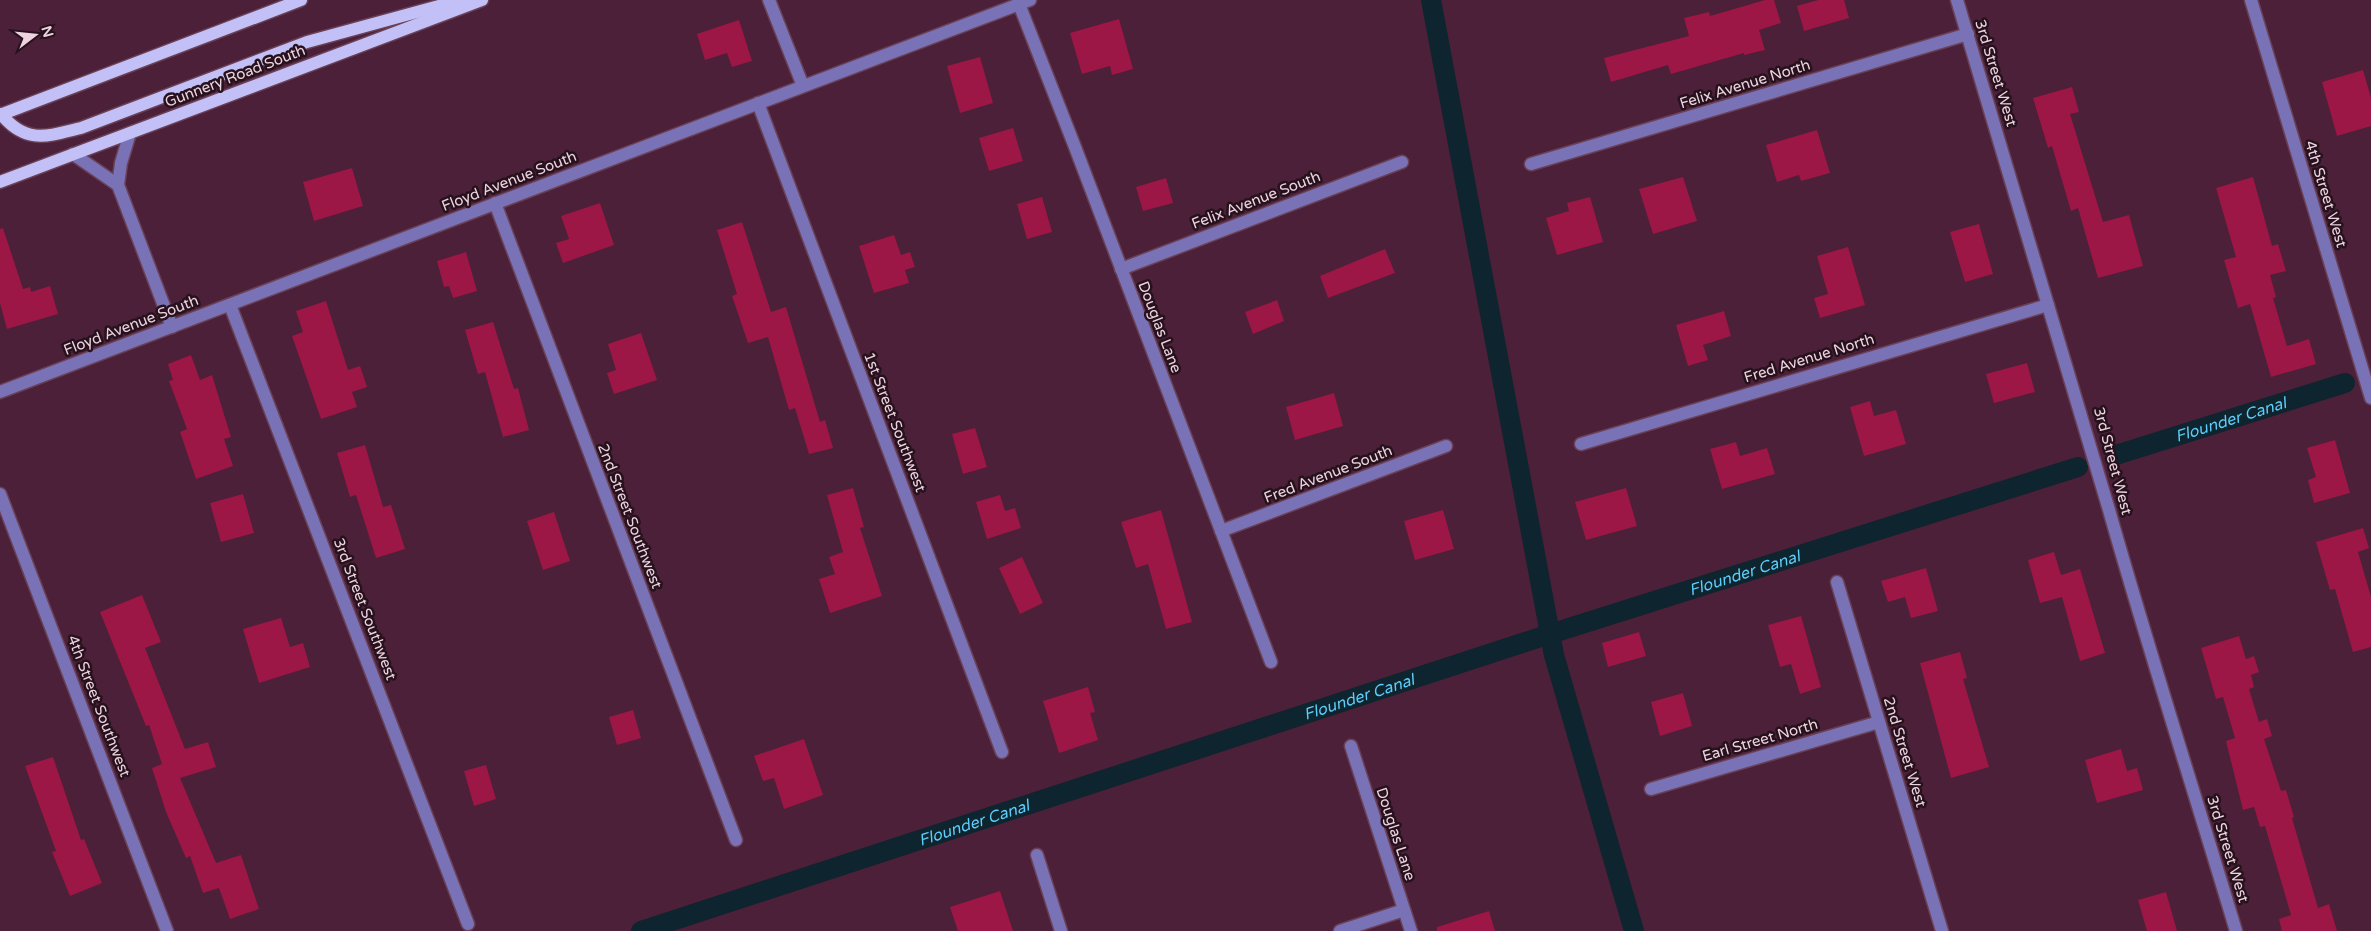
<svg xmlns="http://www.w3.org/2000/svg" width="2371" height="931" font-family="'Varela Round',sans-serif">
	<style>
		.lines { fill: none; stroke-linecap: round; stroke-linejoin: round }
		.canal { stroke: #0e242e; stroke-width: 20 }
		.building { fill: #9c1646 }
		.minor-casing { stroke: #694056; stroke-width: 15 }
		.major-casing { stroke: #694056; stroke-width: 15 }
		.minor { stroke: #7972b6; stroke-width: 12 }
		.major { stroke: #c3c0f8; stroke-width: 12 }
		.labels { text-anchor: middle; stroke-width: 5; stroke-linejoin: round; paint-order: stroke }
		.street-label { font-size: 15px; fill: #efd2e0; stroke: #25121c }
		.water-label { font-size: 16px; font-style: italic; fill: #5dcdfa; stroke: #25121c }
	</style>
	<rect width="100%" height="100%" fill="#4b2038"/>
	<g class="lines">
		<!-- canal -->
		<g class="canal">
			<path d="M 1431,0 L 1554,655 L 1634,931"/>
			<path id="s1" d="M 2116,455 L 2345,383"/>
			<path id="s2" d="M 641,931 L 1550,634 L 2078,467"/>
		</g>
	</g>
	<!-- building -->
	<g class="building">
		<path d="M 1765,0 L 1774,0 L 1781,23 L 1759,30 L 1765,50 L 1744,55 L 1744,53 L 1671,74 L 1668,65 L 1611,82 L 1604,58 L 1689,36 L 1684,18 L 1709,12 L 1710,16 Z"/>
		<path d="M 1818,0 L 1844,0 L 1849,18 L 1804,31 L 1797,6 Z"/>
		<path d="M 1119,19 L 1133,69 L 1112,75 L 1110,66 L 1082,74 L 1070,33 Z"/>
		<path d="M 739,20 L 752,61 L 732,67 L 727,53 L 705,60 L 697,34 Z"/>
		<path d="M 980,57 L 993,103 L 960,113 L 947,66 Z"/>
		<path d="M 2363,70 L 2371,98 L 2371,126 L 2337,136 L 2322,82 Z"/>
		<path d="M 2072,87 L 2079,112 L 2070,114 L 2103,222 L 2129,215 L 2143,266 L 2098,278 L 2078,208 L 2071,211 L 2052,146 L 2048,148 L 2033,98 Z"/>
		<path d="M 1013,128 L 1023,161 L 989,171 L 979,138 Z"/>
		<path d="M 1817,130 L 1830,173 L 1801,181 L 1799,175 L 1777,182 L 1766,145 Z"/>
		<path d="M 352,168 L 363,206 L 314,221 L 303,182 Z"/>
		<path d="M 1683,177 L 1697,221 L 1653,234 L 1639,189 Z"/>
		<path d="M 2253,177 L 2272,246 L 2278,244 L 2286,271 L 2270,275 L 2276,297 L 2273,298 L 2287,346 L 2309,339 L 2316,364 L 2271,377 L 2250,304 L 2238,308 L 2224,260 L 2236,257 L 2216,188 Z"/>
		<path d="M 1166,178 L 1173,203 L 1143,211 L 1136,187 Z"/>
		<path d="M 1042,197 L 1052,232 L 1027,239 L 1017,204 Z"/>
		<path d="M 1590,197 L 1603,242 L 1557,255 L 1546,218 L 1569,211 L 1567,203 Z"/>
		<path d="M 600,203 L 614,245 L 563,263 L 556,243 L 569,239 L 561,216 Z"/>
		<path d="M 742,222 L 771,312 L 786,307 L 820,422 L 825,420 L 833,448 L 809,454 L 795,408 L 789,410 L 768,337 L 748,343 L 732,296 L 737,294 L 717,230 Z"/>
		<path d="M 1979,224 L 1993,274 L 1965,282 L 1950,232 Z"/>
		<path d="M 3,228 L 23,289 L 30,287 L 31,292 L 50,286 L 58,314 L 7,329 L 0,303 L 0,229 Z"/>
		<path d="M 894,235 L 901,255 L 910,252 L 915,267 L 905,270 L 909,283 L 874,293 L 859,246 Z"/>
		<path d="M 1848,247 L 1865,305 L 1820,318 L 1814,298 L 1828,294 L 1817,256 Z"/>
		<path d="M 1385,249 L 1395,273 L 1328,298 L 1320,276 Z"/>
		<path d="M 466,252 L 477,291 L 453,298 L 449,286 L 444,287 L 437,261 Z"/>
		<path d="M 1277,300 L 1284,321 L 1253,334 L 1245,312 Z"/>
		<path d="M 326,301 L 348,370 L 360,366 L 367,387 L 352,392 L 357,407 L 321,419 L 292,336 L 303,332 L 296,311 Z"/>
		<path d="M 1724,311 L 1731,336 L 1703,345 L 1708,360 L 1688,366 L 1676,325 Z"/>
		<path d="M 493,322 L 514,389 L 518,388 L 529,430 L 503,437 L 485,372 L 478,374 L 465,330 Z"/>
		<path d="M 641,333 L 657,380 L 614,394 L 607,373 L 616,370 L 608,344 Z"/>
		<path d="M 191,355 L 200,380 L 212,375 L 231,437 L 224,439 L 233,466 L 196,479 L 180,432 L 187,429 L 169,381 L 173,380 L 168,364 Z"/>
		<path d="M 2027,363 L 2035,392 L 1994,403 L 1986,374 Z"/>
		<path d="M 1334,393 L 1343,426 L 1295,440 L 1286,407 Z"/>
		<path d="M 1870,401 L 1874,416 L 1896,410 L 1906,444 L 1864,456 L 1850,407 Z"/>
		<path d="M 975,428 L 987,467 L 963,474 L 952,434 Z"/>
		<path d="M 2335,440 L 2350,493 L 2314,503 L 2308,480 L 2316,477 L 2307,448 Z"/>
		<path d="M 1736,442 L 1740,456 L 1767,448 L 1775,474 L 1722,489 L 1710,449 Z"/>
		<path d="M 365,445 L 383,507 L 391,505 L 405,549 L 376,558 L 356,495 L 350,497 L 337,453 Z"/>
		<path d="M 853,488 L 864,527 L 860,528 L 882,596 L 830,613 L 819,579 L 835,574 L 829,557 L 843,552 L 827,495 Z"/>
		<path d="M 1626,488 L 1637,526 L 1586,540 L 1575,502 Z"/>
		<path d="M 243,494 L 254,533 L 221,542 L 210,503 Z"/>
		<path d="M 1000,495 L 1005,511 L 1015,508 L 1021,528 L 987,539 L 976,502 Z"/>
		<path d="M 1161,510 L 1192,622 L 1166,629 L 1148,564 L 1136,568 L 1121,522 Z"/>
		<path d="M 1443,510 L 1454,549 L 1415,560 L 1404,521 Z"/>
		<path d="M 554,512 L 570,561 L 543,570 L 527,521 Z"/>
		<path d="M 2363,528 L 2369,548 L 2358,552 L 2371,597 L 2371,647 L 2353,652 L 2335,589 L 2330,590 L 2316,542 Z"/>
		<path d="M 2054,552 L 2061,575 L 2080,569 L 2105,653 L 2080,661 L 2062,597 L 2040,603 L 2028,560 Z"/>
		<path d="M 1022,557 L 1043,603 L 1020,614 L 999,568 Z"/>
		<path d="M 1926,568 L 1938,611 L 1911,618 L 1905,597 L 1888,602 L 1881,581 Z"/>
		<path d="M 142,595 L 161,642 L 145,648 L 185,749 L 208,742 L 216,767 L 180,778 L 216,863 L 241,855 L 259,909 L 230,919 L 219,888 L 203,893 L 190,856 L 186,858 L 166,812 L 152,768 L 162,764 L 149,725 L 146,726 L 100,612 Z"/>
		<path d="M 1801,616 L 1821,687 L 1800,694 L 1791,664 L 1780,667 L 1768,625 Z"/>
		<path d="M 281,618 L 290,647 L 303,643 L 310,667 L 259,683 L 243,629 Z"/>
		<path d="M 1639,632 L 1646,656 L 1608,667 L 1602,643 Z"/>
		<path d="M 2239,636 L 2246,659 L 2254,656 L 2259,672 L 2251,675 L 2254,687 L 2249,689 L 2259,722 L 2267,719 L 2272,736 L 2264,739 L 2281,791 L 2286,790 L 2294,817 L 2292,818 L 2318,908 L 2329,904 L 2337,931 L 2282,931 L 2279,919 L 2291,915 L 2265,826 L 2260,827 L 2254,807 L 2243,810 L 2226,741 L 2235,738 L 2223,697 L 2216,699 L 2201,648 Z"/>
		<path d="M 1960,652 L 1967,678 L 1963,679 L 1989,767 L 1951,778 L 1920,663 Z"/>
		<path d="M 1088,687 L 1095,712 L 1090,713 L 1098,740 L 1059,753 L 1043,701 Z"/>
		<path d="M 1683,693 L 1692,726 L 1660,736 L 1651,702 Z"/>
		<path d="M 633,710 L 641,738 L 617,745 L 609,717 Z"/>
		<path d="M 804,739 L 823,795 L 784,809 L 774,778 L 763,781 L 754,756 Z"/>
		<path d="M 2121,749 L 2127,771 L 2137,768 L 2143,790 L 2097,803 L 2085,760 Z"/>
		<path d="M 53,757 L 81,840 L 84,839 L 102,883 L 70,896 L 52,852 L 56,851 L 25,766 Z"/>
		<path d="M 486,765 L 496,799 L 474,806 L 464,771 Z"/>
		<path d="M 1000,891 L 1013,931 L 958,931 L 950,907 Z"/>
		<path d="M 2166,892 L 2177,931 L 2147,931 L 2138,900 Z"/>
		<path d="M 1489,911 L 1495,931 L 1437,931 L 1437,927 Z"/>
	</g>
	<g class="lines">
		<defs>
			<g id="minor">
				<path d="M 769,0 L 803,86"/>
				<path d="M 1957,0 C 2009,170 2060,340 2109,510 C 2149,651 2194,791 2236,931"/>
				<path d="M 2251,0 L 2371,398"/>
				<path d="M 1019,4 L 1075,147 L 1271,662"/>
				<path d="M 758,103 L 1002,752"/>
				<path d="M 130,133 L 121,163 L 118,185 L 172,327"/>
				<path d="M 73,154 L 118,185"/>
				<path d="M 1531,164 L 1968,34"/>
				<path d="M 495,203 L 736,840"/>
				<path d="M 1121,269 L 1402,162"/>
				<path d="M 230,305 L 468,924"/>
				<path d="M 0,392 L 1030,0"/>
				<path d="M 1581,444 L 2048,305"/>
				<path d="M 0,494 L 167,931"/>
				<path d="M 1221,531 L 1446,446"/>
				<path d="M 1837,582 L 1942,931"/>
				<path d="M 1351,746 L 1411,931"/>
				<path d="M 1651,789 L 1879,722"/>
				<path d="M 1037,855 L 1061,931"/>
				<path d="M 1340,931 L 1404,910"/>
			</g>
			<g id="major">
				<path d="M 1,114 C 26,145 48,136 81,128 L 307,42 L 461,0"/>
				<path d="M 0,115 L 301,0"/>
				<path d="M 0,182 L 482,0"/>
			</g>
		</defs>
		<!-- minor casing -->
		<use href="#minor" class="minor-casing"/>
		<!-- major casing -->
		<use href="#major" class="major-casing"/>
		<!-- minor -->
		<use href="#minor" class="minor"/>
		<!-- major -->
		<use href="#major" class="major"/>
	</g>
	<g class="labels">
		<!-- street labels -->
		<g class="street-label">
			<text transform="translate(1996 73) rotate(73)" y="5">3rd Street West</text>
			<text transform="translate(235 76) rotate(-21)" y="5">Gunnery Road South</text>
			<text transform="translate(1745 84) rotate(-17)" y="5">Felix Avenue North</text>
			<text transform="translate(509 181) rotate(-21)" y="5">Floyd Avenue South</text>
			<text transform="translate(2326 194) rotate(73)" y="5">4th Street West</text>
			<text transform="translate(1256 200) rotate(-21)" y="5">Felix Avenue South</text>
			<text transform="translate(131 325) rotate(-21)" y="5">Floyd Avenue South</text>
			<text transform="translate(1160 327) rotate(69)" y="5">Douglas Lane</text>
			<text transform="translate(1809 358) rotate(-17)" y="5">Fred Avenue North</text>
			<text transform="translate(895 422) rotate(69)" y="5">1st Street Southwest</text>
			<text transform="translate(2113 461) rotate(75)" y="5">3rd Street West</text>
			<text transform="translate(1328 474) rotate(-21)" y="5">Fred Avenue South</text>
			<text transform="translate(630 516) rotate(69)" y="5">2nd Street Southwest</text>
			<text transform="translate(365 609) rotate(69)" y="5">3rd Street Southwest</text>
			<text transform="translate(99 706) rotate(69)" y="5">4th Street Southwest</text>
			<text transform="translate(1760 740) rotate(-16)" y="5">Earl Street North</text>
			<text transform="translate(1905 752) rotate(73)" y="5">2nd Street West</text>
			<text transform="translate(1396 834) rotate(72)" y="5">Douglas Lane</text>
			<text transform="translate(2228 849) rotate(73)" y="5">3rd Street West</text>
		</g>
		<!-- water labels -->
		<g class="water-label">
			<text dy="6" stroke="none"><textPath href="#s1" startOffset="120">Flounder Canal</textPath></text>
			<text dy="6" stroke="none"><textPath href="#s2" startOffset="1160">Flounder Canal</textPath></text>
			<text dy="6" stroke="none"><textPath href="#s2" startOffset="755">Flounder Canal</textPath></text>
			<text dy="6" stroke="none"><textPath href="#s2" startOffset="350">Flounder Canal</textPath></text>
		</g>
	</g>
	<!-- north arrow -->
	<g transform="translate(35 35) rotate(74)" stroke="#25121c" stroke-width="4" paint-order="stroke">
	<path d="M0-4L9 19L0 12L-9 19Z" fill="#efd2e0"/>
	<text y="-8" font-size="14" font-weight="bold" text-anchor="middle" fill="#efd2e0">N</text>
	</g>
</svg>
